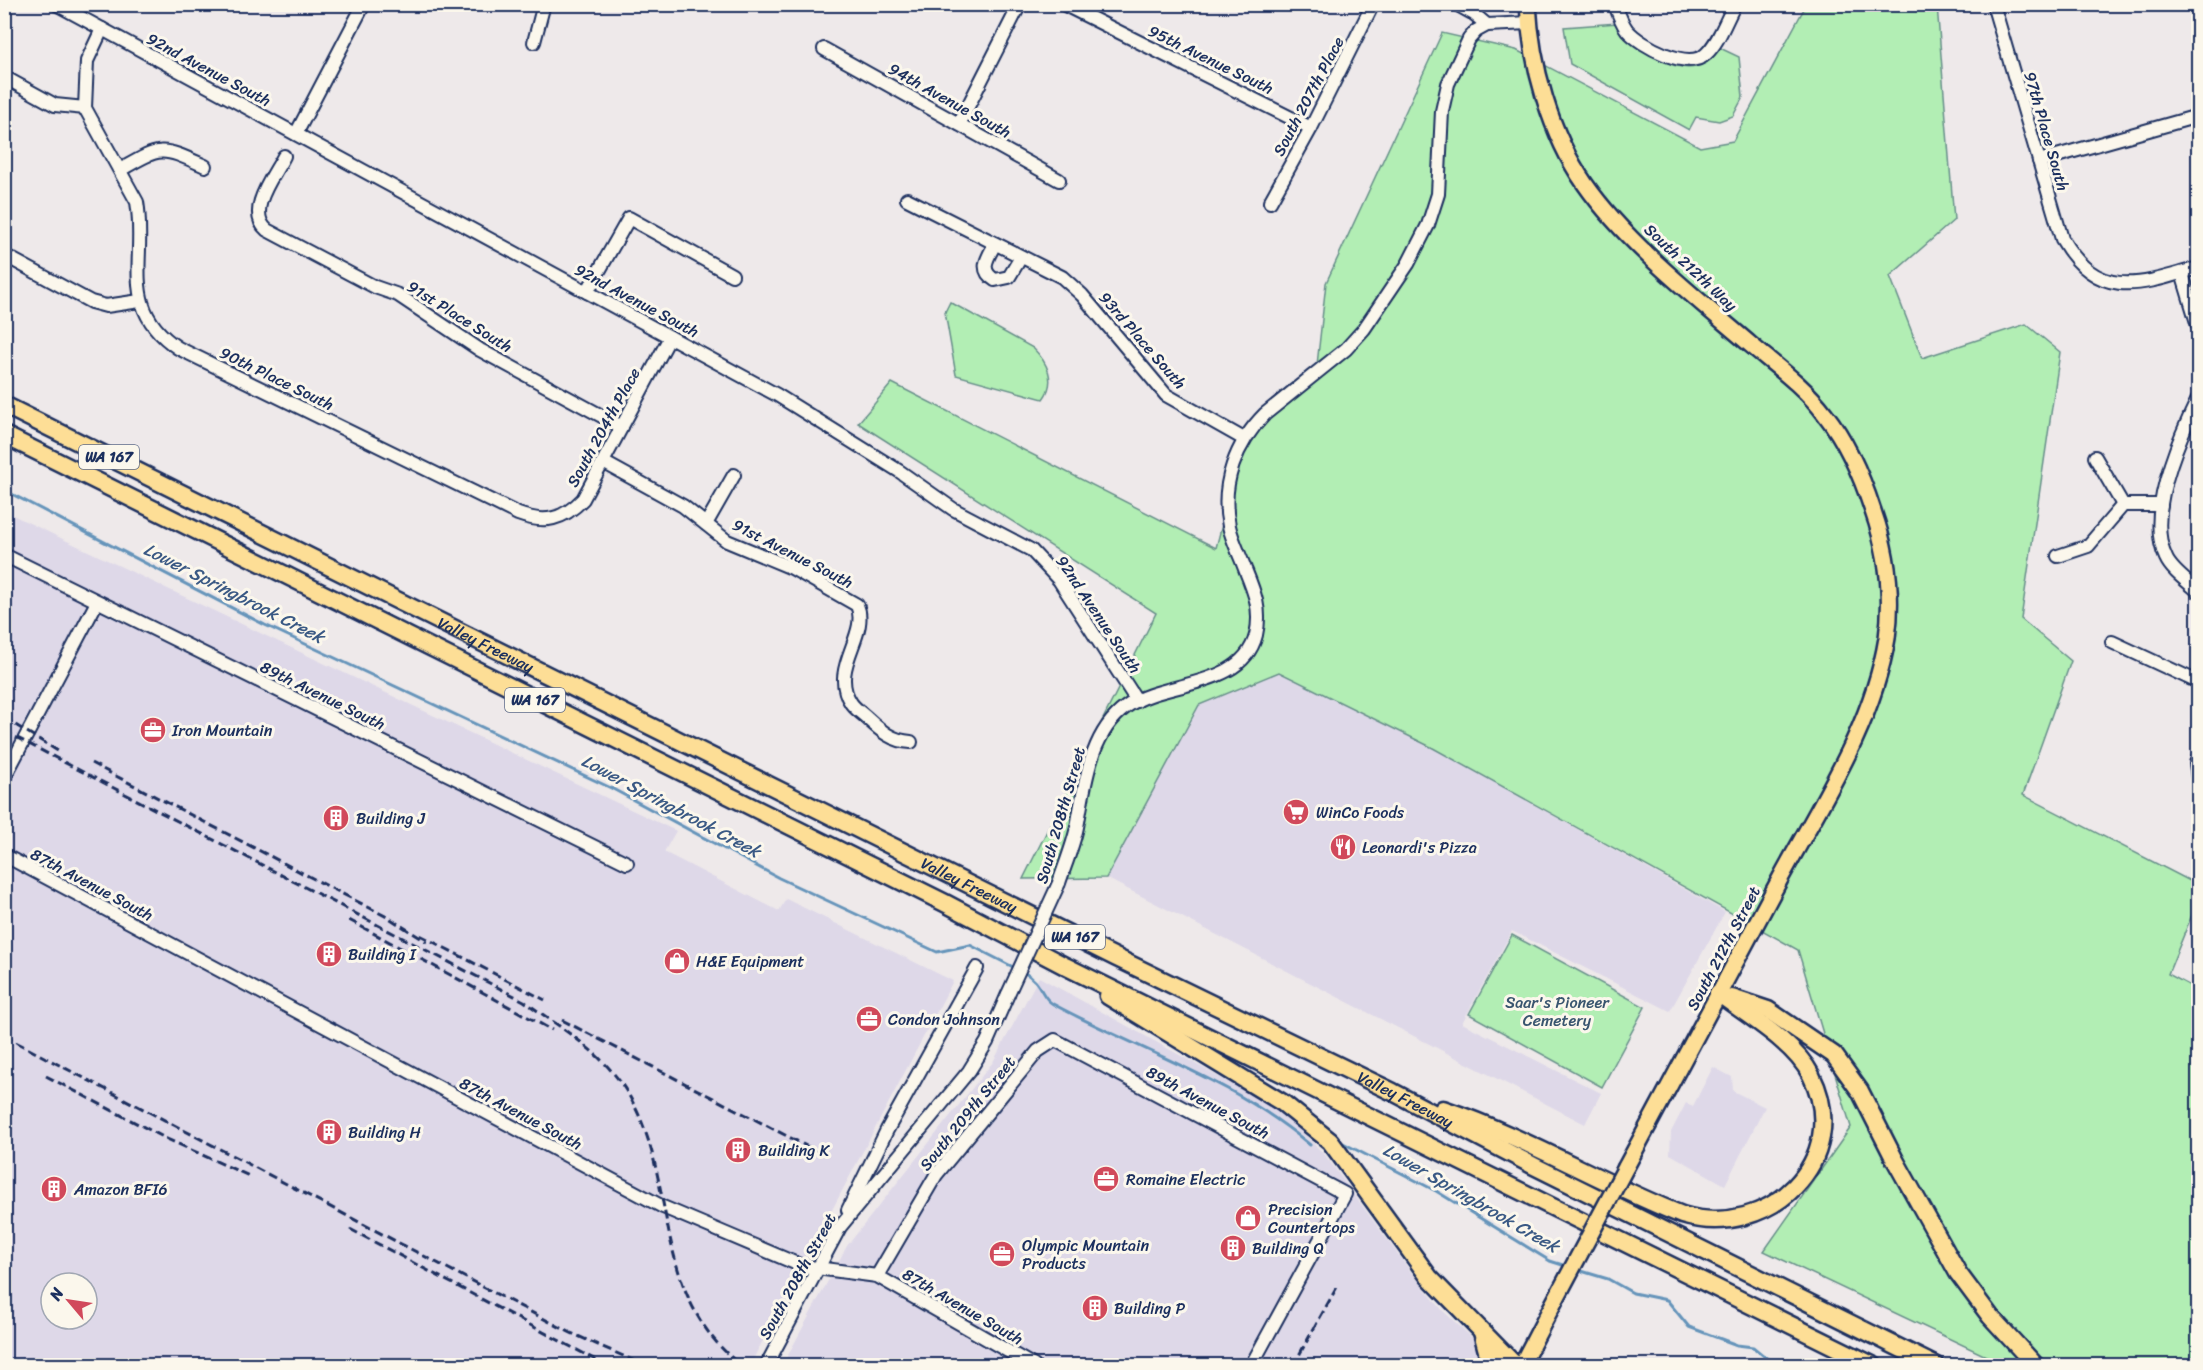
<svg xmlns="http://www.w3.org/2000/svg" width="2203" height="1370" font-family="Sriracha,sans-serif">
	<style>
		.built { fill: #ded8e8; fill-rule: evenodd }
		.green { fill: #b2eeb4; stroke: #668e89; stroke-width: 1.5 }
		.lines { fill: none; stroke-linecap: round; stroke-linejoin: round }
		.stream { stroke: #6594ba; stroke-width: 3 }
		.minor-casing { stroke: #1b2f5e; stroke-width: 16 }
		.major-casing { stroke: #1b2f5e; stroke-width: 20 }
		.highway-casing { stroke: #1b2f5e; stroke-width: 21 }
		.minor { stroke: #fbf7ec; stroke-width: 12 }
		.major { stroke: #fdde96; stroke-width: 15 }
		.highway { stroke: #fdde96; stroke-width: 16 }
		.rail { stroke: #1b2f5e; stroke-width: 3; stroke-dasharray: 9 4.5; stroke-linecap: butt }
		.minor-bridge-casing { stroke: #1b2f5e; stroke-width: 16; stroke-linecap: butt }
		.major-bridge-casing { stroke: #1b2f5e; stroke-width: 20; stroke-linecap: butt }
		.minor-bridge { stroke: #fbf7ec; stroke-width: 12 }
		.major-bridge { stroke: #fdde96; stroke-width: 15 }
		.labels { text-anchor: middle; stroke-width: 6; stroke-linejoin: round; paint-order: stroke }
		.shield { fill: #fbf7ec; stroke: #5e6b89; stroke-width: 1.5 }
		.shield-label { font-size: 15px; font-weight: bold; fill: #1b2f5e }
		.street-label { font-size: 16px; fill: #1b2f5e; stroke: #fbf7ec }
		.poi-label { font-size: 16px; fill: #1b2f5e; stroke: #fbf7ec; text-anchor: start }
		.park-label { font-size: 16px; fill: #39556f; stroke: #fbf7ec }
		.water-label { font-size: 18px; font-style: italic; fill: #3a5984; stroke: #fbf7ec }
	</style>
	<rect width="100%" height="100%" fill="#eee9ea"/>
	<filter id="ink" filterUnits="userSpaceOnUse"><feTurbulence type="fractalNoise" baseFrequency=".0167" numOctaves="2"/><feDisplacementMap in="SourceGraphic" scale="12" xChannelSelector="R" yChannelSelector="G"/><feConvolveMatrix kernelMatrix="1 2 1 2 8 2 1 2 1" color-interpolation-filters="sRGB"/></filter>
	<g filter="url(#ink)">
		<!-- built -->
		<g class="built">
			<path d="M 4,511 L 676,831 L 664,852 L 779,911 L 786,899 L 953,981 L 750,1365 L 20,1366 L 5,1357 ZM 51,1283 L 87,1283 L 87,1319 L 51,1319 Z"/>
			<path d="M 1279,672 L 1433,748 L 1725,912 L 1670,1011 L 1512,931 L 1462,1023 L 1601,1093 L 1585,1124 L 1106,878 L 1199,705 Z"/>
			<path d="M 1039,977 L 1282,1112 L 1325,1155 L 1411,1272 L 1443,1311 L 1477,1342 L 1483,1366 L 782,1366 L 847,1246 L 993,1062 Z"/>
			<path d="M 1713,1067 L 1732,1077 L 1733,1091 L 1765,1107 L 1725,1185 L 1670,1154 L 1671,1132 L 1686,1103 L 1693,1106 Z"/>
		</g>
		<!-- green -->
		<g class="green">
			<path d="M 1806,5 L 1937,5 L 1954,220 L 1890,276 L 1922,358 L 2026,324 L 2060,352 L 2021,619 L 2071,661 L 2023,795 L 2198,885 L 2198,900 L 2168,974 L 2198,990 L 2198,1365 L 2005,1365 L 1764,1251 L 1851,1127 L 1798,950 L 1433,748 L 1279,672 L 1199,705 L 1106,878 L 1023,879 L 1156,613 L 858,423 L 892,383 L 1216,548 L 1244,439 L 1316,374 L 1326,283 L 1442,33 L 1516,50 L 1700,147 L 1733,141 Z"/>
			<path d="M 1618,23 C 1643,52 1691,92 1720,48 L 1739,57 L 1743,97 L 1733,116 L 1719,121 L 1696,117 L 1689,130 L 1570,64 L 1564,27 Z"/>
			<path d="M 950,302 L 1033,348 C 1047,362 1057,381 1043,399 L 956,375 L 945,312 Z"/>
			<path d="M 1512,935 L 1645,1007 L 1602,1087 L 1469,1014 Z"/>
		</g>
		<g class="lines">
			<!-- stream -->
			<g class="stream">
				<path d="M 4,490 L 265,625 L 611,788 L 779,878 L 937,952 L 970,945 L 1017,969"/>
				<path d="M 1023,972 C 1043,982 1040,997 1053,1004 C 1142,1052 1231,1078 1310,1145"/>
				<path d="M 1343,1143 L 1436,1191 L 1550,1261 L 1569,1267"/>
				<path d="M 1578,1270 L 1608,1279 L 1633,1293 L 1667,1300 L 1689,1327 L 1737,1345 L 1753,1347 L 1776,1366"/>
			</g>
			<defs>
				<g id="minor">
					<path d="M 56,4 L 777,395 L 899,471 L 953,509 L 1031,550 L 1059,580 L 1137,701"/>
					<path d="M 1063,4 L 1311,128"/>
					<path d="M 1456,4 L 1474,14 L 1487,25"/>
					<path d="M 1615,4 C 1618,13 1621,22 1627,30 C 1641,46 1688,71 1706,54 C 1719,42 1726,20 1735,4"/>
					<path d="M 1993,4 L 2062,239 C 2098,301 2140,285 2198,268"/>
					<path d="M 102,29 L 87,61 L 85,108 L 137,202 C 147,259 118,308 178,348 L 518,514 C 545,524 563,520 583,499 L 670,337"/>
					<path d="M 534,42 L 544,4"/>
					<path d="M 824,49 L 1059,180"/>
					<path d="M 4,77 L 55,105 L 85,108"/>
					<path d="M 959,124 L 1020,4"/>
					<path d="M 296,134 L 364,4"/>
					<path d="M 284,156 C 274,176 245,211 267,230 L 375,287 L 398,295 L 480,350 L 622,427"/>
					<path d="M 2039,161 L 2198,116"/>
					<path d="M 120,170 C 162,146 160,146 205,166"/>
					<path d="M 907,199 L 1062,277 L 1082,295 L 1166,395 L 1244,439"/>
					<path d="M 1270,202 L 1311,128 L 1373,4"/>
					<path d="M 995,244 C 988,257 978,270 995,280 L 1009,277 L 1021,257"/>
					<path d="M 4,255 L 91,302 L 106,306 L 140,301"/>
					<path d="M 2182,273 L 2198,326"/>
					<path d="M 587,292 L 629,218 L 732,275"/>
					<path d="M 2198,399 C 2179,438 2145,515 2166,558 C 2171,570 2188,582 2198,591"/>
					<path d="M 2095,457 L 2123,505"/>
					<path d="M 603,462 L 683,506 L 727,541 L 792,568 L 857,605 C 870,635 828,668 851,703 C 855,709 863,714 868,719 C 881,731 892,741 911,742"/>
					<path d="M 2123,505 L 2161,505"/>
					<path d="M 706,524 L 734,475"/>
					<path d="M 4,555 L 627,863"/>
					<path d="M 2058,556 L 2088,546 L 2123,505"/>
					<path d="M 2112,642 L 2198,682"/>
					<path d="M 2198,758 L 2196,763 L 2198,778"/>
					<path d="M 4,778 L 97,602"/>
					<path d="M 4,855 L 663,1207 L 802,1266 L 877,1276 L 1034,1366"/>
					<path d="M 1059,883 C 1065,865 1073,846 1077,827 C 1085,786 1089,734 1126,707 C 1162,680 1242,690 1256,635 C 1262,610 1254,591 1245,569 C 1240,555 1232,540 1229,526 C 1220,484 1236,443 1265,414 L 1346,349 L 1364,329 L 1408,264 L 1428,225 L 1438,194 L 1442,111 L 1448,84 L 1469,39 L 1476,31 L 1487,25 L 1529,23"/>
					<path d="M 848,1210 L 887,1130 L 977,968"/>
					<path d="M 877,1276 L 936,1175 L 1038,1051 L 1055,1040 L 1345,1194 L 1251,1366"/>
					<path d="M 766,1366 L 840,1227 L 969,1071 L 987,1042 L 1008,994"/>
				</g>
				<g id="major">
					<path d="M 1528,4 C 1531,64 1550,134 1585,184 C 1626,243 1696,298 1751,345 C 1776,366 1805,387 1825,414 C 1848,443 1862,477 1873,511 C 1887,551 1893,596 1887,638 C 1873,725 1821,803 1780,879 C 1728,975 1677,1071 1626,1167"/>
					<path d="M 1521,1366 L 1550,1310"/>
				</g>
				<g id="highway">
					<path id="s1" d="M 4,405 L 1115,957 L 1393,1092 L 1534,1166 L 1936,1366"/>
					<path d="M 4,435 L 945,903 L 1065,966 L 1874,1366"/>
					<path d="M 1108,996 L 1283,1103 L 1330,1141 L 1429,1277 L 1516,1366"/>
					<path d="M 1732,998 L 1768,1010 L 1834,1055 L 1860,1091 L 1895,1160 L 1958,1273 L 1990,1316 L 2036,1366"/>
					<path d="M 1443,1109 C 1526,1137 1601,1183 1682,1215 C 1768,1241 1854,1160 1811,1075 C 1794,1042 1748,1016 1718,993"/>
					<path d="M 1482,1332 L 1491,1366"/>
				</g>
			</defs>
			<!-- minor casing -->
			<use href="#minor" class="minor-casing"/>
			<!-- major casing -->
			<use href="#major" class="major-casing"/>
			<!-- highway casing -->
			<use href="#highway" class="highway-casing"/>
			<!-- minor -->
			<use href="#minor" class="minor"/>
			<!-- major -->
			<use href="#major" class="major"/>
			<!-- highway -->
			<use href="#highway" class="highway"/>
			<!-- rail -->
			<g class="rail">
				<path d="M 4,718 L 58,751"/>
				<path d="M 4,731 L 524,1001 C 558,1026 597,1049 621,1083 C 683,1172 645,1292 742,1366"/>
				<path d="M 91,763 L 389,918 L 427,942"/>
				<path d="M 349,920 L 552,1030"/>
				<path d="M 420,935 L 545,1000"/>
				<path d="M 562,1020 L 816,1151"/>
				<path d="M 4,1036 L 571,1333 L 646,1366"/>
				<path d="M 46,1076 L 167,1139 L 249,1176"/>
				<path d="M 350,1229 L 607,1366"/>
				<path d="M 1293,1366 L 1337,1287"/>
			</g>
			<defs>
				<path id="minor-bridge" d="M 1008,994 L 1059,883"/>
				<path id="major-bridge" d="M 1550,1310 L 1626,1167"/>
			</defs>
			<!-- minor-bridge casing -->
			<use href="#minor-bridge" class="minor-bridge-casing"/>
			<!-- major-bridge casing -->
			<use href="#major-bridge" class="major-bridge-casing"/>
			<!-- minor-bridge -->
			<use href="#minor-bridge" class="minor-bridge"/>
			<!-- major-bridge -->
			<use href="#major-bridge" class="major-bridge"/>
		</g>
	</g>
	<!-- icons -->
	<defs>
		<symbol id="office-disc" viewBox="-11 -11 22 22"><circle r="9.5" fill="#d1495b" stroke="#fbf7ec"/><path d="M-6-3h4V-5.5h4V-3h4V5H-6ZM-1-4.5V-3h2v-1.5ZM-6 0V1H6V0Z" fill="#fff"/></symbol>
		<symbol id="supermarket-disc" viewBox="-11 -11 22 22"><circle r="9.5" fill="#d1495b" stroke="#fbf7ec"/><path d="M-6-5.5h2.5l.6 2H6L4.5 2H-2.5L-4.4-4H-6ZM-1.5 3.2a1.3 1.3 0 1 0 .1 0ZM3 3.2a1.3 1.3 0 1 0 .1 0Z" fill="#fff"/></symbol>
		<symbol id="building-disc" viewBox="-11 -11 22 22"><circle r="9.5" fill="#d1495b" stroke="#fbf7ec"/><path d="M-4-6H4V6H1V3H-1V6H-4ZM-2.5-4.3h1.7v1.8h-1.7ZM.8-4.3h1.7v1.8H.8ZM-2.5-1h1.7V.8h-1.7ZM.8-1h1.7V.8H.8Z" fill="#fff"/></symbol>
		<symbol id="restaurant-disc" viewBox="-11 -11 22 22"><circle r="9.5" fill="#d1495b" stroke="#fbf7ec"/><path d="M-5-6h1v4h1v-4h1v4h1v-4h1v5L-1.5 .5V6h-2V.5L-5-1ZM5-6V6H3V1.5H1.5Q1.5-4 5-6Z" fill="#fff"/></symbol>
		<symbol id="shop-disc" viewBox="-11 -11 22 22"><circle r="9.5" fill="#d1495b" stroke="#fbf7ec"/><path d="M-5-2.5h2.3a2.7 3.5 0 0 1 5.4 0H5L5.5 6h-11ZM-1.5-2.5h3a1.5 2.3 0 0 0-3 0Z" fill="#fff"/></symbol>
	</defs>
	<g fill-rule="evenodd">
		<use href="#office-disc" x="138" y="715" width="30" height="30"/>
		<use href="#supermarket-disc" x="1281" y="797" width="30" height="30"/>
		<use href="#building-disc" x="321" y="803" width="30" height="30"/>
		<use href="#restaurant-disc" x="1328" y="832" width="30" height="30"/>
		<use href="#building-disc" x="314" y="939" width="30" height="30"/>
		<use href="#shop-disc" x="662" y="946" width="30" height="30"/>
		<use href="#office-disc" x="854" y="1004" width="30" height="30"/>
		<use href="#building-disc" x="314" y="1117" width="30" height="30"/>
		<use href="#building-disc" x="723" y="1135" width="30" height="30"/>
		<use href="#office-disc" x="1091" y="1164" width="30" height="30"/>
		<use href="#building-disc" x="39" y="1174" width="30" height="30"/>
		<use href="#shop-disc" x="1233" y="1203" width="30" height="30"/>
		<use href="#building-disc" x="1218" y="1233" width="30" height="30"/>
		<use href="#office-disc" x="987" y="1239" width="30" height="30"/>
		<use href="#building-disc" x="1080" y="1293" width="30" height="30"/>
	</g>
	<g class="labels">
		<!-- shield labels -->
		<g class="shield">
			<rect x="79" y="445" width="60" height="24" rx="4.5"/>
			<rect x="505" y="688" width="60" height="24" rx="4.5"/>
			<rect x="1045" y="925" width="60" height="24" rx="4.5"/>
		</g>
		<g class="shield-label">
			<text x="109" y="462">WA 167</text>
			<text x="535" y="705">WA 167</text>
			<text x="1075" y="942">WA 167</text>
		</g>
		<!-- street labels -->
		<g class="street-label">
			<text transform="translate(1211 59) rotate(26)" y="6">95th Avenue South</text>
			<text transform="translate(209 69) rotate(28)" y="6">92nd Avenue South</text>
			<text transform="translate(1308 96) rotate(-62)" y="6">South 207th Place</text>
			<text transform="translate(950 100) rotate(29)" y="6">94th Avenue South</text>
			<text transform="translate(2047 131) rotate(74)" y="6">97th Place South</text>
			<text transform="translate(1691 267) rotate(43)" y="6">South 212th Way</text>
			<text transform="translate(637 300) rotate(28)" y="6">92nd Avenue South</text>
			<text transform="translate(460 316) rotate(32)" y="6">91st Place South</text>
			<text transform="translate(1143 340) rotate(49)" y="6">93rd Place South</text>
			<text transform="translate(277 378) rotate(26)" y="6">90th Place South</text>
			<text transform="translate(603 427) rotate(-61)" y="6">South 204th Place</text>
			<text transform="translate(793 553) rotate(27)" y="6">91st Avenue South</text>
			<text transform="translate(1099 614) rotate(56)" y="6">92nd Avenue South</text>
			<text dy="6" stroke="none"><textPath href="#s1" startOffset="538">Valley Freeway</textPath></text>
			<text transform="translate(323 695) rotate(26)" y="6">89th Avenue South</text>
			<text transform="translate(1060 815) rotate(-74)" y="6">South 208th Street</text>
			<text transform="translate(92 884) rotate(28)" y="6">87th Avenue South</text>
			<text dy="6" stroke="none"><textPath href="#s1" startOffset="1078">Valley Freeway</textPath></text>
			<text transform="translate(1723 948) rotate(-62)" y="6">South 212th Street</text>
			<text dy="6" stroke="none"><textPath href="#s1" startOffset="1564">Valley Freeway</textPath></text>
			<text transform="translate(1208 1102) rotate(28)" y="6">89th Avenue South</text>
			<text transform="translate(521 1113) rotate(28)" y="6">87th Avenue South</text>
			<text transform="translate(967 1113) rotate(-51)" y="6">South 209th Street</text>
			<text transform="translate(797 1276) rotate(-61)" y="6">South 208th Street</text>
			<text transform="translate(963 1306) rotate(30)" y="6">87th Avenue South</text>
		</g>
		<!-- poi labels -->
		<g class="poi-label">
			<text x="172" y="736">Iron Mountain</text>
			<text x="1316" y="818">WinCo Foods</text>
			<text x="356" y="824">Building J</text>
			<text x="1362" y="853">Leonardi's Pizza</text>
			<text x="348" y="960">Building I</text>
			<text x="696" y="967">H&amp;E Equipment</text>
			<text x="888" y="1025">Condon Johnson</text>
			<text x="348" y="1138">Building H</text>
			<text x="758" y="1156">Building K</text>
			<text x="1126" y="1185">Romaine Electric</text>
			<text x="74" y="1195">Amazon BFI6</text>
			<text x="1268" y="1215">Precision<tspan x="1268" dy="18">Countertops</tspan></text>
			<text x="1022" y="1251">Olympic Mountain<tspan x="1022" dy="18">Products</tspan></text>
			<text x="1252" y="1254">Building Q</text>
			<text x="1114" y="1314">Building P</text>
		</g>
		<!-- park labels -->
		<g class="park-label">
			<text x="1557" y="1008">Saar's Pioneer<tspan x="1557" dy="18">Cemetery</tspan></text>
		</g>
		<!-- water labels -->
		<g class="water-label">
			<text transform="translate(234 593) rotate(27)" y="6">Lower Springbrook Creek</text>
			<text transform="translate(671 806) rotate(28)" y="6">Lower Springbrook Creek</text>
			<text transform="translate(1471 1198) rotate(30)" y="6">Lower Springbrook Creek</text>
		</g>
	</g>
	<!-- margin -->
	<rect width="2203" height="1370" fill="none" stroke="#fbf7ec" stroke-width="24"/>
	<rect x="12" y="12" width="2179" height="1346" fill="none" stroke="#1b2f5e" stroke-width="2" filter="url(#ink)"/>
	<!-- north arrow -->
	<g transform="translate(69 1301) rotate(299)"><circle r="28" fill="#fbf7ec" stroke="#a1a7b3" stroke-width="1.5"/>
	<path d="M0-4.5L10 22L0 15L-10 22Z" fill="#d1495b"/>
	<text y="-9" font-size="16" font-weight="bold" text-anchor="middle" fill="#1b2f5e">N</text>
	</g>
</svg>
